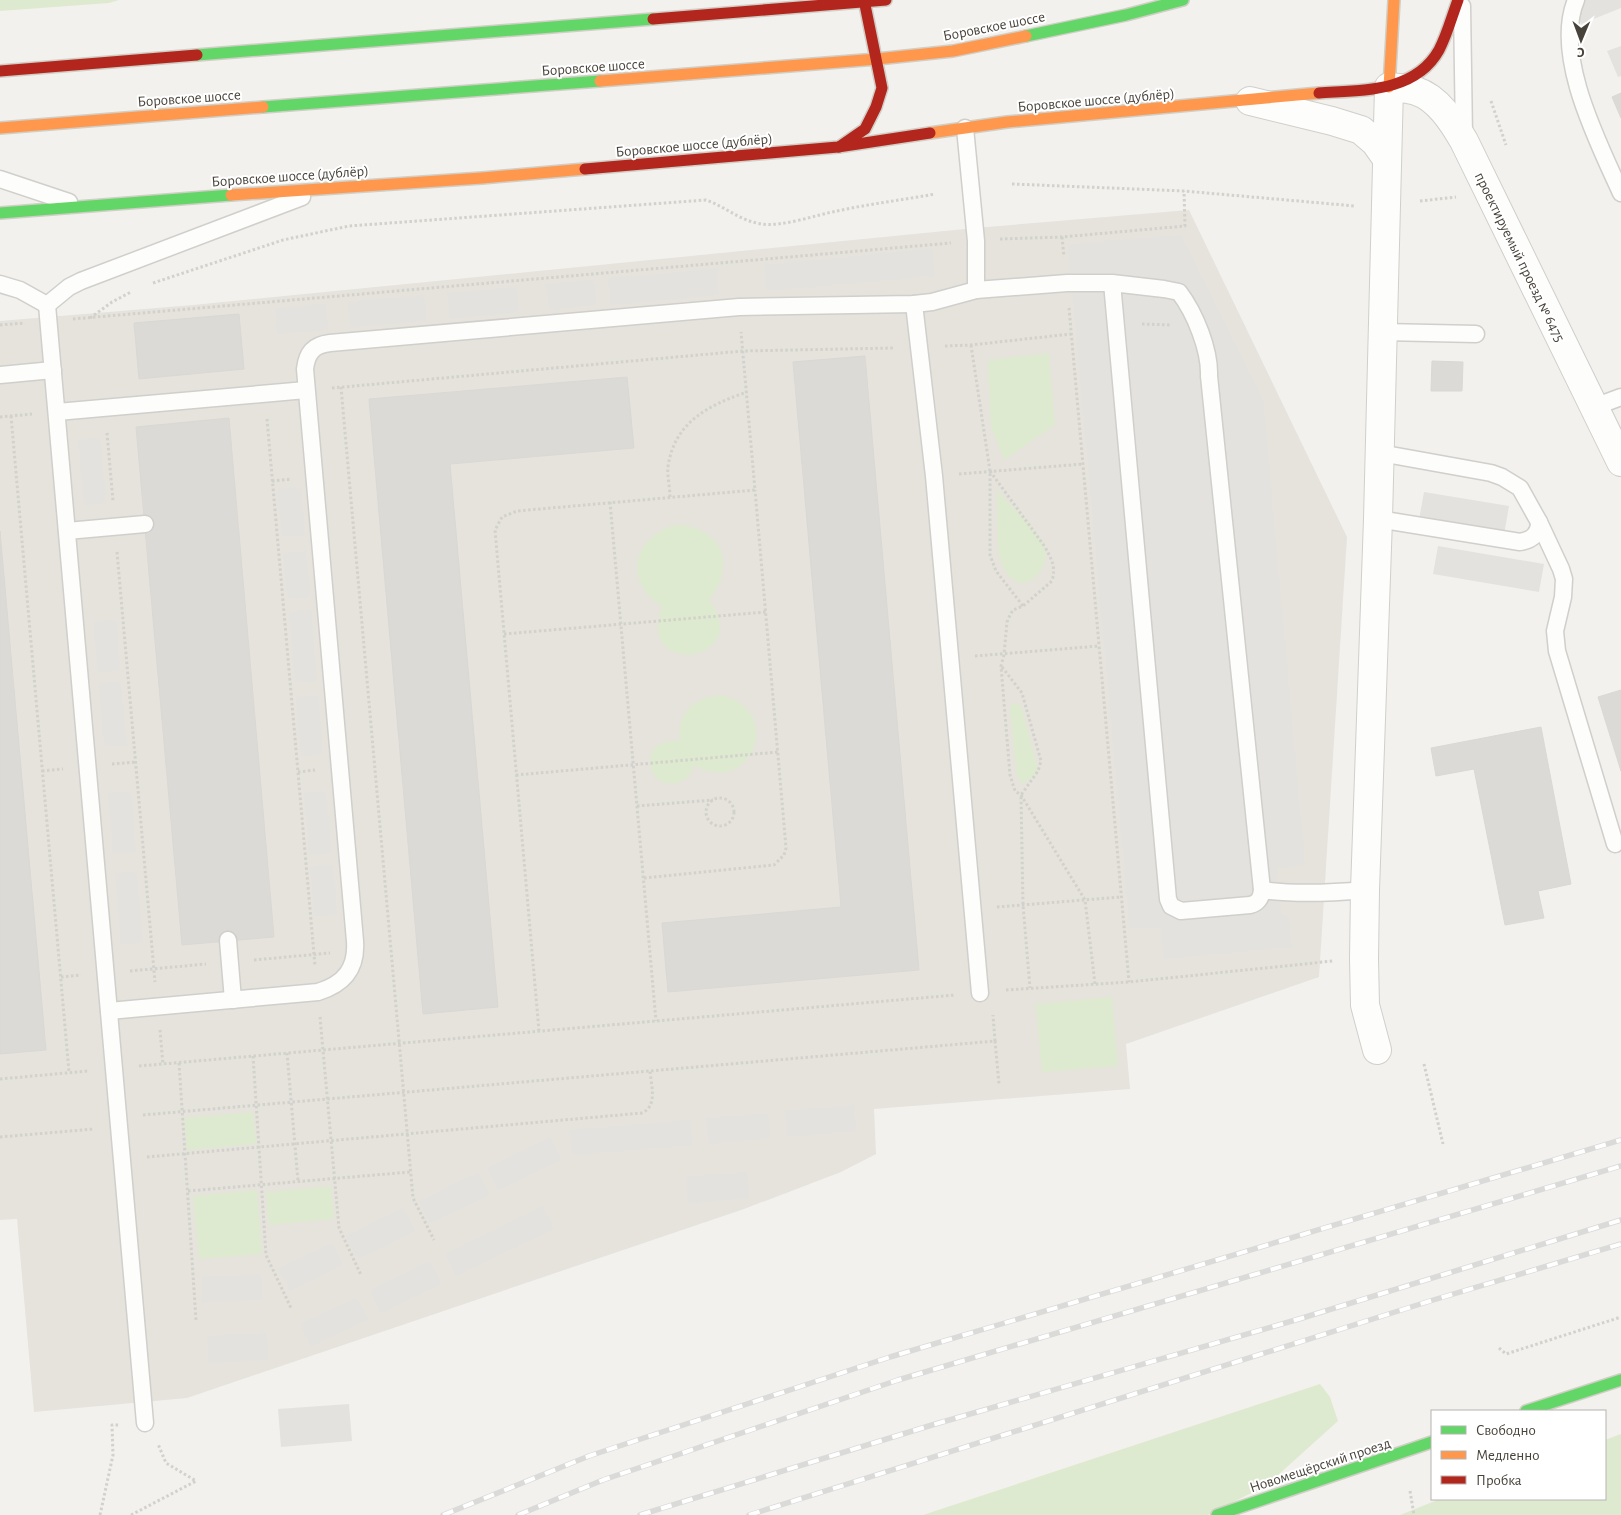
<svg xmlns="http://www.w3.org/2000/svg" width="1621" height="1515" font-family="'Alegreya Sans',sans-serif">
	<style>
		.residential { fill: #e5e3dc }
		.green { fill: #deead0 }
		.parking { fill: #e4e2de }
		.building { fill: #dcdad6; stroke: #dad8d3 }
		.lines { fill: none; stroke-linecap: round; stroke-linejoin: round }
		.lane-casing { stroke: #d0cfcb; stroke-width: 19 }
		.street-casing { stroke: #d0cfcb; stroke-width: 30 }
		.fast-casing { stroke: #d0cec5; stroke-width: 14 }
		.slow-casing { stroke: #d0cec5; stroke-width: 14 }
		.jam-casing { stroke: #d0cec5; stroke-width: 14 }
		.path { stroke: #d2d1cb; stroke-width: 3; stroke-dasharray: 2.5 2.5; stroke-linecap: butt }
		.lane { stroke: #fdfdfc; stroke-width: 16 }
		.street { stroke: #fdfdfc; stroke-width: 28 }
		.fast { stroke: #63d668; stroke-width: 11 }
		.slow { stroke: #ff974d; stroke-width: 11 }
		.jam { stroke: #b3261e; stroke-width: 11 }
		.rail-casing { stroke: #dadad9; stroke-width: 5.5 }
		.rail { stroke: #fff; stroke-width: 4; stroke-dasharray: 11; stroke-linecap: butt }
		.labels { text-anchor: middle; stroke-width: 4; stroke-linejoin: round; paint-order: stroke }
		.street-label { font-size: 15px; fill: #48433a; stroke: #fff }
	</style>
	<rect width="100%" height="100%" fill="#f2f1ed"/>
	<!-- residential -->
	<path class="residential" d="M 1189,210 L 1347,537 L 1319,977 L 1126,1044 L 1130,1089 L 874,1109 L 876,1154 L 841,1172 L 744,1209 L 187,1398 L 34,1412 L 17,1219 L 0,1220 L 0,321 L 193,305 L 975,228 Z"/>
	<!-- green -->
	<g class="green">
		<path d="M 0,0 L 119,0 L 109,3 L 0,11 Z"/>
		<path d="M 1049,353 L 1055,425 L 1004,460 L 991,426 L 988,360 Z"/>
		<path d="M 997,490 C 1012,507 1037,528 1045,549 C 1050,563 1034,587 1018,582 C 1006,578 1000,561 998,550 Z"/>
		<path d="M 675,525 C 721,525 738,565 709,600 C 757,662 634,680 662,607 C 655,602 647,596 643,588 C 627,558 647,533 675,525 Z"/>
		<path d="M 721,695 C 786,709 752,799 694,765 C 693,768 692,773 689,775 C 686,779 681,782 676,783 C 645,789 636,737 680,741 C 677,712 693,698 721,695 Z"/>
		<path d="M 1015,703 L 1018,704 L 1022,708 L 1038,770 L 1035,777 L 1021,784 L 1017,776 L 1010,710 L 1012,704 Z"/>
		<path d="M 1112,997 L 1118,1066 L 1042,1072 L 1036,1004 Z"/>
		<path d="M 253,1112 L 256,1144 L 187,1150 L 184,1118 Z"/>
		<path d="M 331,1186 L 334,1219 L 269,1225 L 266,1192 Z"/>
		<path d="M 257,1190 L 262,1254 L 199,1259 L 193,1196 Z"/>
		<path d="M 1320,1384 L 1330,1397 L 1338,1421 L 1267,1485 L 1208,1515 L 923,1515 Z"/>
		<path d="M 1621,1434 L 1621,1515 L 1400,1515 L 1440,1499 L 1605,1499 L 1605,1440 Z"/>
	</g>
	<!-- parking -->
	<g class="parking">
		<path d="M 1584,0 L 1621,0 L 1621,8 L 1581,24 L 1578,16 Z"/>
		<path d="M 1621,46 L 1621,76 L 1618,77 L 1607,51 Z"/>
		<path d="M 1181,235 L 1263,400 L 1305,865 L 1277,868 L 1282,916 L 1289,915 L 1292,947 L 1164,959 L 1161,927 L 1130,929 L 1068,244 Z"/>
		<path d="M 932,249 L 934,276 L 767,291 L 764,265 Z"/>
		<path d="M 717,269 L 719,295 L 611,305 L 608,278 Z"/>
		<path d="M 594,280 L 596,305 L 549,310 L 546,284 Z"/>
		<path d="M 516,287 L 519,312 L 450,319 L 447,293 Z"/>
		<path d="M 424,295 L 426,321 L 350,328 L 348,302 Z"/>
		<path d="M 326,304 L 328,330 L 277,334 L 275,308 Z"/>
		<path d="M 100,438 L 106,503 L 84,505 L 78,440 Z"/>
		<path d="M 301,487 L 305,535 L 282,537 L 278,489 Z"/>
		<path d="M 1424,492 L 1509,506 L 1504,535 L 1419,520 Z"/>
		<path d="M 1438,546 L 1544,564 L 1539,592 L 1433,574 Z"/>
		<path d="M 306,551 L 310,597 L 288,599 L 283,553 Z"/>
		<path d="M 311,610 L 317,681 L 295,682 L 289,612 Z"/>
		<path d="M 116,620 L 120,670 L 98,672 L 93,622 Z"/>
		<path d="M 121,682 L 127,745 L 104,747 L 99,683 Z"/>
		<path d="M 318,695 L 323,754 L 301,756 L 296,696 Z"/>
		<path d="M 131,792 L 136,852 L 113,854 L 108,793 Z"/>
		<path d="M 326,792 L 332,853 L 309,855 L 304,793 Z"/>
		<path d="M 333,865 L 337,914 L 315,916 L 310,867 Z"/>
		<path d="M 137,871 L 143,942 L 121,944 L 115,873 Z"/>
		<path d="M 854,1105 L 856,1131 L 787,1137 L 785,1111 Z"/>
		<path d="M 768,1113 L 770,1138 L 708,1144 L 706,1118 Z"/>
		<path d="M 690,1120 L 692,1145 L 572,1155 L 570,1130 Z"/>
		<path d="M 550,1137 L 561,1160 L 498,1190 L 487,1168 Z"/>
		<path d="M 478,1172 L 489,1195 L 430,1223 L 419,1201 Z"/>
		<path d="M 747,1172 L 749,1198 L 688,1203 L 685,1177 Z"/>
		<path d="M 543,1206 L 554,1229 L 456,1276 L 445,1254 Z"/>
		<path d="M 403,1208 L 415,1231 L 358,1259 L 346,1236 Z"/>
		<path d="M 332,1243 L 343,1265 L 290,1291 L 279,1268 Z"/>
		<path d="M 430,1261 L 441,1284 L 381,1313 L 370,1290 Z"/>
		<path d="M 261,1274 L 263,1300 L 202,1303 L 201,1277 Z"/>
		<path d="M 357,1297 L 368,1319 L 311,1347 L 300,1324 Z"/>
		<path d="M 267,1333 L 268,1360 L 208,1363 L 207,1336 Z"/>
		<path d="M 349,1404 L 352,1441 L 281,1447 L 278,1409 Z"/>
	</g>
	<!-- building -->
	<g class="building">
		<path d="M 1621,93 L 1621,118 L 1612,97 Z"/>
		<path d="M 239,314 L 244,369 L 139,379 L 134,323 Z"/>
		<path d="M 865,356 L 919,970 L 668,992 L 662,923 L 841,907 L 793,362 Z"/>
		<path d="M 1432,361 L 1463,362 L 1462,391 L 1431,391 Z"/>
		<path d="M 627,377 L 634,448 L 450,464 L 498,1007 L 423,1014 L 369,399 Z"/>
		<path d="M 229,418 L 274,937 L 182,945 L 136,427 Z"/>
		<path d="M 0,531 L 46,1050 L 0,1054 Z"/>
		<path d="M 1621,690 L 1621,771 L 1598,697 Z"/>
		<path d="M 1541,727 L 1571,884 L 1538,891 L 1544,918 L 1505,925 L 1474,769 L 1436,776 L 1431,748 Z"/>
	</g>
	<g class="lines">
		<defs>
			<g id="lane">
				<path d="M 1576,0 C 1553,55 1598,142 1621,193"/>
				<path d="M 1462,6 L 1464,136"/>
				<path d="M 965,128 L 976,241 L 976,290"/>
				<path d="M 0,179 L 69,202"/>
				<path d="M 0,284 L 20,290 L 47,305"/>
				<path d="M 914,304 L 934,476 L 980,993"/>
				<path d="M 47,305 L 145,1423"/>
				<path d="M 47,305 L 69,287 L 81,281 L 302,197"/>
				<path d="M 1383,332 L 1476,334"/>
				<path d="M 0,375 L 53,370"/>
				<path d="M 1594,407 L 1621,397"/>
				<path d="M 57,412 L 306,390"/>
				<path d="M 1378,519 L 1520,542 C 1532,540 1539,534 1539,522 L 1520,488 L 1502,477 L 1491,473 L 1380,453"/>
				<path d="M 1539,522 L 1561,569 L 1564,579 L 1563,597 L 1555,631 L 1557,651 L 1615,844"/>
				<path d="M 67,531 L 145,524"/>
				<path d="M 1262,890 C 1296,895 1331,893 1365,890"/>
				<path d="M 228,940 L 233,1000"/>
				<path d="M 109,1011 L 318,992 C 344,984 357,969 355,941 L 305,369 C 307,353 313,345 330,343 L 739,307 L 914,304 L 932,302 L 976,290 L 1067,283 L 1112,283 L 1164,289 L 1179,292 C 1195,313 1210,350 1209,376 L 1262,890 C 1261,899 1258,903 1250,905 L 1181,911 L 1171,906 L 1168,899 L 1112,283"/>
			</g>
			<g id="street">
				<path d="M 1250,101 L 1332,121 L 1361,130 L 1375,142 L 1387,159"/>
				<path d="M 1377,1050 L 1365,1005 L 1364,959 L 1365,890 L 1378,519 L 1389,87 C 1397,88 1408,88 1416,91 C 1438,98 1453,122 1464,141 L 1621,462"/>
			</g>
			<g id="fast">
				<path d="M 1026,36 L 1126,15 L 1183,0"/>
				<path d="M 197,55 L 653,19"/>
				<path d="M 263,107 L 600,81"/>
				<path d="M 0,213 L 231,195"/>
				<path d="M 1526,1411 L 1621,1380"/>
				<path d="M 1217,1515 L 1432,1442"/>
			</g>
			<g id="slow">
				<path d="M 600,81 L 877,59 L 953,51 L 1026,36"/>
				<path d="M 1389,87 L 1394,0"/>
				<path d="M 0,128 L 263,107"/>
				<path d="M 930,133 L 1007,122 L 1319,93"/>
				<path d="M 231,195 L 482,178 L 585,169"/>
			</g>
			<g id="jam">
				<path d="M 653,19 L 886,0"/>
				<path d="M 0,71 L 197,55"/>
				<path d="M 1319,93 C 1361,90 1415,93 1439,50 C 1447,35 1452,16 1458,0"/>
				<path d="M 839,147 L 865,129 L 876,107 L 882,88 L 864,0"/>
				<path d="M 585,169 L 838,147 L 930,133"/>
			</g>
		</defs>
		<!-- lane casing -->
		<use href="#lane" class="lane-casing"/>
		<!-- street casing -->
		<use href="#street" class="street-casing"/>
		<!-- fast casing -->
		<use href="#fast" class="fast-casing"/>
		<!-- slow casing -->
		<use href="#slow" class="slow-casing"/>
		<!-- jam casing -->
		<use href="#jam" class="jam-casing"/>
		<!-- path -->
		<g class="path">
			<path d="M 1491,101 L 1506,145"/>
			<path d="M 1012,184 L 1184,191 L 1355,206"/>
			<path d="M 1420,201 L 1456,197"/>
			<path d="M 1062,237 L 1064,257"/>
			<path d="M 1000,239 L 1062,237 L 1185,226 L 1184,191"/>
			<path d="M 153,283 L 283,240 L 349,226 L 706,200 C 726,207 740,221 762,224 C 782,227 816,215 837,211 C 869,204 902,200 935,194"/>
			<path d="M 1069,308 L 1129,982"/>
			<path d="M 90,318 L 112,302 L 131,292"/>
			<path d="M 73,319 L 951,243"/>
			<path d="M 1142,324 L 1171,325"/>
			<path d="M 0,325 L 25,323"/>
			<path d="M 971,345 L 990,471 L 990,555 L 996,571 L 1023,606"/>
			<path d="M 945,346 L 971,345 L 1071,334"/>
			<path d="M 341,387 L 413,1198 L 434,1240"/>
			<path d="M 332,388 L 743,351 L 894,348"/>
			<path d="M 11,416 L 69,1072"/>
			<path d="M 0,417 L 32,414"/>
			<path d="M 267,419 L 315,966"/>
			<path d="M 107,433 L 113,501"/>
			<path d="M 990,471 L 1045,547 C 1052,560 1056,567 1052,581 L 1023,606 L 1013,610 L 1010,615 L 1007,622 L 1004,655 L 1001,666 L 1010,775 L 1015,791 L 1021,795 L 1085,900 L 1095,984"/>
			<path d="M 959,474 L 1083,464"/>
			<path d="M 272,481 L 291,479"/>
			<path d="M 670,497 C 670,487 667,476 668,467 C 674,422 709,405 747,392"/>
			<path d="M 610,502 L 656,1021"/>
			<path d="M 117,552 L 155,982"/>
			<path d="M 504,634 L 766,612"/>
			<path d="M 975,656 L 1099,646"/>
			<path d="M 1002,667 L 1022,693 L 1041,761 L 1038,771 L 1021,795 L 1023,905 L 1030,988"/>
			<path d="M 112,764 L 136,762"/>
			<path d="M 42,771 L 63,769"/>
			<path d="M 298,772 L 315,770"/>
			<path d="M 516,775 L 778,752"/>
			<circle cx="720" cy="812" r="14"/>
			<path d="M 637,806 L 713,800"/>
			<path d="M 644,878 L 774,865 L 784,855 L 786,848 L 755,490"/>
			<path d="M 997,907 L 1121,897"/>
			<path d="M 254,960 L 330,953"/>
			<path d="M 130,971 L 206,964"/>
			<path d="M 61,977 L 81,975"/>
			<path d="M 1006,990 L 1129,982 L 1333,961"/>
			<path d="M 320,1017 L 339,1228 L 361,1275"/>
			<path d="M 160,1030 L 163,1065"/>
			<path d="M 539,1031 L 495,530 L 502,517 L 517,511 L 755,490 L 741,332"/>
			<path d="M 995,1041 L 999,1084"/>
			<path d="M 287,1053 L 298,1181"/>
			<path d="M 253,1056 L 266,1255 L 291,1308"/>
			<path d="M 179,1063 L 196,1320"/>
			<path d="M 1424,1064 L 1443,1144"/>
			<path d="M 139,1066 L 955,995"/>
			<path d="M 0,1079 L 88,1071"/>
			<path d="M 143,1115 L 995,1041 L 993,1015"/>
			<path d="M 0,1137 L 94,1129"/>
			<path d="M 147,1157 L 642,1113 C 658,1106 651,1085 650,1071"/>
			<path d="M 188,1191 L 410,1172"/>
			<path d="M 1499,1348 L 1506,1354 L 1621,1317"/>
			<path d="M 1410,1491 L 1414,1515"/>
			<path d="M 100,1515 L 113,1455 L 112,1425 L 120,1425"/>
			<path d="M 131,1515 L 196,1481 L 166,1463 L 158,1444"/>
		</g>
		<!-- lane -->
		<use href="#lane" class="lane"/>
		<!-- street -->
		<use href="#street" class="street"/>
		<!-- fast -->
		<use href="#fast" class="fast"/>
		<!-- slow -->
		<use href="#slow" class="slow"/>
		<!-- jam -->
		<use href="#jam" class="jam"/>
		<defs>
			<g id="rail">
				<path d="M 443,1515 L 589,1456 L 890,1357 L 1621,1140"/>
				<path d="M 518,1515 L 603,1480 L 898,1380 L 1621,1166"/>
				<path d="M 640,1515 L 932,1425 L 1299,1319 L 1621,1220"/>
				<path d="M 749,1515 L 1430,1301 L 1621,1244"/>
			</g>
		</defs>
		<!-- rail casing -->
		<use href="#rail" class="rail-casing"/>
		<!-- rail -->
		<use href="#rail" class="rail"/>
	</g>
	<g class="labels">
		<!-- street labels -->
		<g class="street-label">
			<text transform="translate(994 26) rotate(-11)" y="5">Боровское шоссе</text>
			<text transform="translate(593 67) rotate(-4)" y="5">Боровское шоссе</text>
			<text transform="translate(189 98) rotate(-4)" y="5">Боровское шоссе</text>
			<text transform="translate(1096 100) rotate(-5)" y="5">Боровское шоссе (дублёр)</text>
			<text transform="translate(694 145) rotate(-5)" y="5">Боровское шоссе (дублёр)</text>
			<text transform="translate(290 176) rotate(-4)" y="5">Боровское шоссе (дублёр)</text>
			<text transform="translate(1520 257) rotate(64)" y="5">проектируемый проезд № 6475</text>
			<text transform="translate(1320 1465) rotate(-18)" y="5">Новомещёрский проезд</text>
		</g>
	</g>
	<!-- legend -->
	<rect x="1431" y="1410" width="175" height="90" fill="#ffffff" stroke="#b6b4b0"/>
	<rect x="1441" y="1426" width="25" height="8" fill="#63d668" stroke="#b6b4b0"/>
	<text x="1476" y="1435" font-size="15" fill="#48433a">Свободно</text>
	<rect x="1441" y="1451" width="25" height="8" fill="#ff974d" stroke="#b6b4b0"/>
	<text x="1476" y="1460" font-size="15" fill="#48433a">Медленно</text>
	<rect x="1441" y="1476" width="25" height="8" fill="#b3261e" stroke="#b6b4b0"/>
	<text x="1476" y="1485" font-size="15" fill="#48433a">Пробка</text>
	<!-- north arrow -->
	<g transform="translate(1581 40) rotate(181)" stroke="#ffffff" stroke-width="4" paint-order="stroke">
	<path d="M0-4L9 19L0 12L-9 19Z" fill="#48433a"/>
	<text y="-8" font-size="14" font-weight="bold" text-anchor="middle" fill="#48433a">С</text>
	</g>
</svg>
